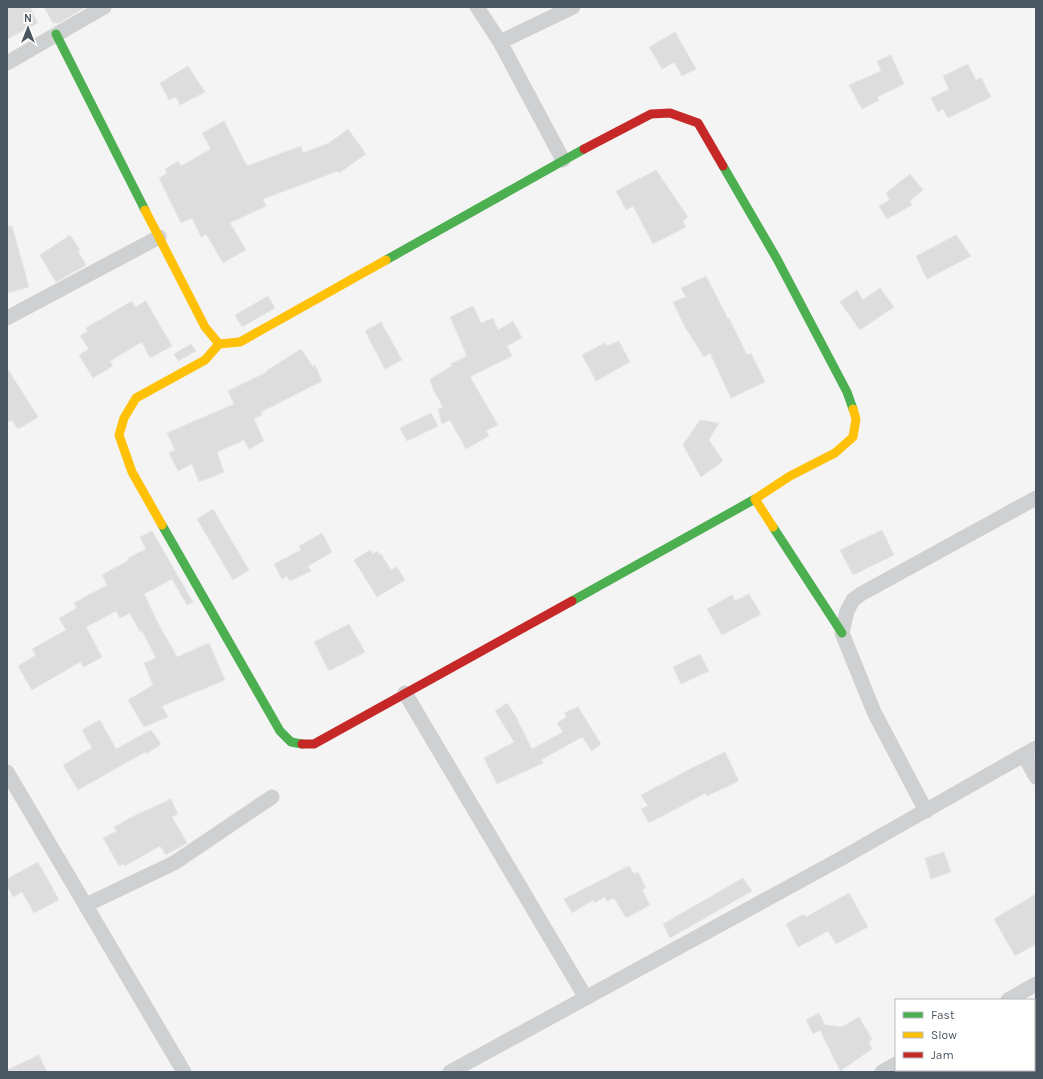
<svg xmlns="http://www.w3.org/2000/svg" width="1043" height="1079" font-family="Karla,sans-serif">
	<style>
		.building { fill: #ddddde; stroke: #e5e6e7 }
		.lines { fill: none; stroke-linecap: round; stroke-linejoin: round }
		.street { stroke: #ced0d2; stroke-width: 15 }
		.fast { stroke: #4caf50; stroke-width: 9 }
		.slow { stroke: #ffc107; stroke-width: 9 }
		.jam { stroke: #c62828; stroke-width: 9 }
	</style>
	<rect width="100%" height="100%" fill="#f4f4f4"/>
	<!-- building -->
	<g class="building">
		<path d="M 7,7 L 30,7 L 38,23 L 7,39 Z"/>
		<path d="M 44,7 L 86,7 L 59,23 L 53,23 Z"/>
		<path d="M 675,32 L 696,69 L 682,76 L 674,62 L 662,69 L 649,47 Z"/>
		<path d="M 891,55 L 904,84 L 877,97 L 879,100 L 862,109 L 849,85 L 881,71 L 877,61 Z"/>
		<path d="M 968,64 L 976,80 L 981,78 L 991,97 L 948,118 L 943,109 L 938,112 L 931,98 L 949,89 L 943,76 Z"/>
		<path d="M 188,66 L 205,92 L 180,105 L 176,97 L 169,100 L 160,83 Z"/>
		<path d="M 224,121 L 247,166 L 301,146 L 303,153 L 329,143 L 348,129 L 366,154 L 339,173 L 338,171 L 263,199 L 266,206 L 230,223 L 246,250 L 223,263 L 206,234 L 201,237 L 192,218 L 181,223 L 159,178 L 167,173 L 165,169 L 178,161 L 181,166 L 211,149 L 202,133 Z"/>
		<path d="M 656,170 L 688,217 L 683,221 L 686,227 L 653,244 L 633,206 L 626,210 L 616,191 Z"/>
		<path d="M 910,174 L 923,190 L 910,201 L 912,205 L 887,219 L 879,206 L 890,200 L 886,193 Z"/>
		<path d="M 7,226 L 12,226 L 29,287 L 7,293 Z"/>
		<path d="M 70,235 L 80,250 L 78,251 L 86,265 L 56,282 L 40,255 Z"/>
		<path d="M 956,235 L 971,256 L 927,279 L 916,256 Z"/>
		<path d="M 706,276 L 728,319 L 729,318 L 747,355 L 751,353 L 765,382 L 731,398 L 710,353 L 704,357 L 685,327 L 673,302 L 686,297 L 681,288 Z"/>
		<path d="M 880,288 L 894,307 L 860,330 L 840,302 L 857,290 L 863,300 Z"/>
		<path d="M 268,296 L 275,308 L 242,327 L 235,315 Z"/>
		<path d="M 132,301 L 135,307 L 146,301 L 172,346 L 150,358 L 142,342 L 110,361 L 113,366 L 93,378 L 79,355 L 89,349 L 80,336 L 88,331 L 86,328 Z"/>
		<path d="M 473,306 L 481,323 L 493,318 L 498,330 L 513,321 L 522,338 L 507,346 L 512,356 L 470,377 L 498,425 L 486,431 L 489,436 L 466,449 L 450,420 L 442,424 L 438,409 L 443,407 L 433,389 L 430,379 L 452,366 L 451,364 L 467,356 L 450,317 Z"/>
		<path d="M 381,322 L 402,360 L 385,369 L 365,331 Z"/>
		<path d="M 619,341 L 630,362 L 596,381 L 582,355 L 605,343 L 607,346 Z"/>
		<path d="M 191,344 L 196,351 L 178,361 L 174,354 Z"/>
		<path d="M 301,349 L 313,367 L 315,365 L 322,381 L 261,412 L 262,415 L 254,419 L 264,441 L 249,449 L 244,440 L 217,452 L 224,472 L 199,482 L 192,464 L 178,471 L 169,453 L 175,450 L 167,433 L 234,404 L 228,391 L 267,372 L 266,371 Z"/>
		<path d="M 7,368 L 38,417 L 18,429 L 12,420 L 7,423 Z"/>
		<path d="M 431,413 L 438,426 L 407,441 L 400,428 Z"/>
		<path d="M 700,420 L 719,423 L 709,440 L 723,461 L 701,477 L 683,445 Z"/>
		<path d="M 213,509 L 249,570 L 233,580 L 197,519 Z"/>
		<path d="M 882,530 L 894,555 L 853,575 L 840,550 Z"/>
		<path d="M 152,531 L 193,602 L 187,605 L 172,579 L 144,594 L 158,623 L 177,657 L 209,643 L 225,680 L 162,706 L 168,717 L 144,727 L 128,700 L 153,685 L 144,663 L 156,658 L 142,631 L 140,632 L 130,613 L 120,618 L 116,611 L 86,627 L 102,657 L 84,667 L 80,662 L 32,690 L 18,666 L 36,655 L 32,649 L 66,630 L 59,618 L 77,608 L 74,603 L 107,585 L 102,575 L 129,560 L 128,558 L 146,549 L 140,537 Z"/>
		<path d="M 322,533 L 332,552 L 308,566 L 311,571 L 290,581 L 287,576 L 282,579 L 274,564 L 301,550 L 299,546 Z"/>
		<path d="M 370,550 L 373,554 L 377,551 L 380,555 L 381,554 L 391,570 L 397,567 L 405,580 L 377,597 L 354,560 Z"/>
		<path d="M 749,594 L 761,614 L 722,635 L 707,609 L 732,595 L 735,601 Z"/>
		<path d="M 349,624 L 365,652 L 329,671 L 314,642 Z"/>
		<path d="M 700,654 L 709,671 L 681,684 L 673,667 Z"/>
		<path d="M 507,703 L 515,715 L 532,749 L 563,732 L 557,723 L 567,717 L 564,713 L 578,707 L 601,744 L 592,751 L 582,737 L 541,760 L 543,763 L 497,784 L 484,758 L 514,742 L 495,711 Z"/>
		<path d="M 100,720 L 116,749 L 151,730 L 161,744 L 146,754 L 145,752 L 78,790 L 63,765 L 92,748 L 82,730 Z"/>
		<path d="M 725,752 L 739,781 L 707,796 L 706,793 L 649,823 L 641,809 L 648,806 L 641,795 L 694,767 Z"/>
		<path d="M 171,799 L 178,814 L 172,817 L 187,843 L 166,855 L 160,846 L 125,866 L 124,864 L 119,866 L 103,838 L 117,831 L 114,827 L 134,816 Z"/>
		<path d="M 944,852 L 951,872 L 931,879 L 925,858 Z"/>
		<path d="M 38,862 L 59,900 L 34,913 L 22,892 L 13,897 L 7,885 L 7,879 Z"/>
		<path d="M 629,866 L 634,874 L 638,872 L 646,888 L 642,890 L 650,905 L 626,918 L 614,898 L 607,901 L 605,897 L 594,903 L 593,900 L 572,913 L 564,899 Z"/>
		<path d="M 743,878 L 752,891 L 670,938 L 663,924 Z"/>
		<path d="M 849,893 L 868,927 L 836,944 L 828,931 L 798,947 L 786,924 L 804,914 L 806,917 Z"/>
		<path d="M 1036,894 L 1036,944 L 1015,956 L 994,919 Z"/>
		<path d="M 819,1013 L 825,1025 L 842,1027 L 859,1017 L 872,1039 L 869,1043 L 872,1049 L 840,1071 L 820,1030 L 813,1034 L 806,1020 Z"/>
		<path d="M 39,1055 L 47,1072 L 7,1072 L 7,1070 Z"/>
	</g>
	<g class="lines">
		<!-- street -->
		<g class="street">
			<path d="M 477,7 L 500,42 L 563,160"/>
			<path d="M 500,42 L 573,7"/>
			<path d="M 7,63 L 104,7"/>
			<path d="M 7,318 L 159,237"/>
			<path d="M 405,693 L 586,998"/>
			<path d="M 1024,755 L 1036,777"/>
			<path d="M 7,772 L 184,1072"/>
			<path d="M 926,811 L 874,712 L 842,633 L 847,611 L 853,600 L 861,594 L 1036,498"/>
			<path d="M 86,905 L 174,863 L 272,797"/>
			<path d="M 1008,1000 L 1036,984"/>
			<path d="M 1034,1060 L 1036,1064"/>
			<path d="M 450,1072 L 842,858 L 1036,748"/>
			<path d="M 882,1072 L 896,1064"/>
		</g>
		<!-- fast -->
		<g class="fast">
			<path d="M 56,34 L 145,210"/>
			<path d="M 723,166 L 777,259 L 847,392 L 853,409"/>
			<path d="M 386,260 L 584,149"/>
			<path d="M 162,525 L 280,731 L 291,742 L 302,744"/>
			<path d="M 773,527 L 842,633"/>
			<path d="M 572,601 L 755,499"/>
		</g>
		<!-- slow -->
		<g class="slow">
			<path d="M 145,210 L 205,327 L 219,344 L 240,342 L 386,260"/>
			<path d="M 162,525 L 132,472 L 119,435 L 124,418 L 136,398 L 205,360 L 219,344"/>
			<path d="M 773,527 L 755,499 L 790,476 L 835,453 L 853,437 L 856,419 L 853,409"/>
		</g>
		<!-- jam -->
		<g class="jam">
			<path d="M 584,149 L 651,114 L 670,113 L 698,123 L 723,166"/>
			<path d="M 302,744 L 314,744 L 572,601"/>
		</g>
	</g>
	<!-- border -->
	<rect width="1043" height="1079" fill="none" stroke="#4a5661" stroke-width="16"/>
	<!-- legend -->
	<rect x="895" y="999" width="140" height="72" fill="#ffffff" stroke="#b7bbc0"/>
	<rect x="903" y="1012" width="20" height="6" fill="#4caf50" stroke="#b7bbc0"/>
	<text x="931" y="1019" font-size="12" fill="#4a5661">Fast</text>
	<rect x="903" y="1032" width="20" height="6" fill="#ffc107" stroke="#b7bbc0"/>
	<text x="931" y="1039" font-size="12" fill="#4a5661">Slow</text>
	<rect x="903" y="1052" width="20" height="6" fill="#c62828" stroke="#b7bbc0"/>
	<text x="931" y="1059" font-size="12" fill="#4a5661">Jam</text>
	<!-- north arrow -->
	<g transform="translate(28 28)" stroke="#ffffff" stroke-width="3" paint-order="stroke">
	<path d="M0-3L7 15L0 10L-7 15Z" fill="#4a5661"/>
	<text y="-6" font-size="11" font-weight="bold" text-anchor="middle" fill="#4a5661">N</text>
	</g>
</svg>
